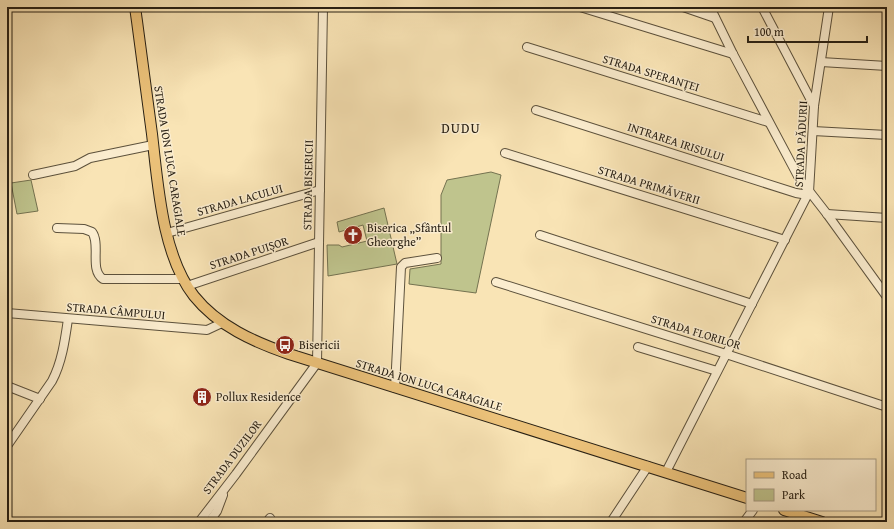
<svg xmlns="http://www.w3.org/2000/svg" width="894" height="529" font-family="'Gentium Book Plus',serif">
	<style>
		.green { fill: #bfc48d; stroke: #747250 }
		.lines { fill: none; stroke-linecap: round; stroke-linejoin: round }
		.minor-casing { stroke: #5c513c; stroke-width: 10 }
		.major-casing { stroke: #282014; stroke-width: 12 }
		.minor { stroke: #fbedcf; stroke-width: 8 }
		.major { stroke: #ecc27a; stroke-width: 10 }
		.labels { text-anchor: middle; stroke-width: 3; stroke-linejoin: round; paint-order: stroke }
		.street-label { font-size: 12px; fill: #282014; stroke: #fbedcf }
		.poi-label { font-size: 12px; fill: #282014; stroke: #fbedcf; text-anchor: start }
		.quarter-label { font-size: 14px; letter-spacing: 1px; fill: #282014; stroke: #fbedcf }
	</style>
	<rect width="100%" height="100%" fill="#f9e4b5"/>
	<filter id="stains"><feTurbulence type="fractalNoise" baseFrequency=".005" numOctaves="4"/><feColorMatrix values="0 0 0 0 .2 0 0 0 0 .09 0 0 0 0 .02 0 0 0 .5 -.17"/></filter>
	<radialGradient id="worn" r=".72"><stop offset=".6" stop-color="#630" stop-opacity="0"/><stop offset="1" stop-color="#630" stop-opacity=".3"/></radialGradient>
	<!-- green -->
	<g class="green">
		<path d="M 491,172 L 501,175 L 476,293 L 409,284 L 410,269 L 441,264 L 441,195 L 447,180 Z"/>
		<path d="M 31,180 L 38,211 L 17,214 L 11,183 Z"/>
		<path d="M 384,208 L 397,264 L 328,276 L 327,245 L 339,245 L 342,247 L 367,241 L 363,225 L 339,232 L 337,222 Z"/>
	</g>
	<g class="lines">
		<defs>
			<g id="minor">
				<path d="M 580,7 L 733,54"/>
				<path d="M 683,7 L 715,18"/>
				<path d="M 710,7 L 733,54 L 799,178 L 827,214 L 887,297"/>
				<path d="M 762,7 L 814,106"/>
				<path d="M 527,47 L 768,122"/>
				<path d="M 821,62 L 887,66"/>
				<path d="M 536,110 L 796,193 L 802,194 L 809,192"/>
				<path d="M 813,131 L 887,135"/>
				<path d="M 505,153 L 785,240"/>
				<path d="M 33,175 L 75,166 L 90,158 L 153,145"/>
				<path d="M 827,214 L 887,218"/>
				<path d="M 57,228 L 84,229 L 92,232 C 101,244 89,270 103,279 L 183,279"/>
				<path d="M 167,233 L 320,190"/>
				<path d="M 540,235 L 752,304"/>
				<path d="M 496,282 L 726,354 L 887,407"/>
				<path d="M 187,286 L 319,242"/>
				<path d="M 7,313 L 207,330 L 222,323"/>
				<path d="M 638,347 L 717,371"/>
				<path d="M 7,386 L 40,399"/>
				<path d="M 395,388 L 401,267 L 405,263 L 437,258"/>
				<path d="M 7,446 L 52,381 C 62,362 65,340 68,319"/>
				<path d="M 666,472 L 809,192 L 814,106 L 829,7"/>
				<path d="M 199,522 L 236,474 L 317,363 L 323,7"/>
				<path d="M 209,522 L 217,511 L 223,495"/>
				<path d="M 267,522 L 270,518"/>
				<path d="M 611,522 L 648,466"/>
				<path d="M 744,522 L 753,510"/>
			</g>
			<g id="major">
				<path d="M 135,7 C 141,49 146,91 152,134 C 158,185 162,255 194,296 C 218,326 254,342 289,354 L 747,498"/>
				<path d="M 784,510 L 822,522"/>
			</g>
		</defs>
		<!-- minor casing -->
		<use href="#minor" class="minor-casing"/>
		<!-- major casing -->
		<use href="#major" class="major-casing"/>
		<!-- minor -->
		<use href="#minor" class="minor"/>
		<!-- major -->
		<use href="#major" class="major"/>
	</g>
	<!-- icons -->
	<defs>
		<symbol id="church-disc" viewBox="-11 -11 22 22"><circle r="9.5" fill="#8f2418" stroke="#fbedcf"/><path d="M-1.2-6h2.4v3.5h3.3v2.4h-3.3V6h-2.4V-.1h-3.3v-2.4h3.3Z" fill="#fff"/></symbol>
		<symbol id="bus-disc" viewBox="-11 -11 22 22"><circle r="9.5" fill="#8f2418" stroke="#fbedcf"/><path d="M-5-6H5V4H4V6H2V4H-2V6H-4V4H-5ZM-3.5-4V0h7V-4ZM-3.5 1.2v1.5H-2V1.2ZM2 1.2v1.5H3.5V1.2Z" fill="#fff"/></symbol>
		<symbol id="building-disc" viewBox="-11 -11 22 22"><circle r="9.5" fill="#8f2418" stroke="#fbedcf"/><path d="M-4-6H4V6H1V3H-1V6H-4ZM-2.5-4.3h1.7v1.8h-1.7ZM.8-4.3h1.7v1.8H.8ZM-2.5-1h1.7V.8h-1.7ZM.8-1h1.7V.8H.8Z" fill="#fff"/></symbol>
	</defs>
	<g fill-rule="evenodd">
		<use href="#church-disc" x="342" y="224" width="22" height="22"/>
		<use href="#bus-disc" x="274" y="334" width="22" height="22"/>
		<use href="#building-disc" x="191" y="386" width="22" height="22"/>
	</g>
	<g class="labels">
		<!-- street labels -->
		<g class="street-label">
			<text transform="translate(651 73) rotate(17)" y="4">STRADA SPERANȚEI</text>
			<text transform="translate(676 142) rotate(18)" y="4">INTRAREA IRISULUI</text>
			<text transform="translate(801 144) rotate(-87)" y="4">STRADA PĂDURII</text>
			<text transform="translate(170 161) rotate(81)" y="4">STRADA ION LUCA CARAGIALE</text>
			<text transform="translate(308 185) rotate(-89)" y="4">STRADA BISERICII</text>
			<text transform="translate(649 185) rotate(17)" y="4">STRADA PRIMĂVERII</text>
			<text transform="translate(240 200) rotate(-16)" y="4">STRADA LACULUI</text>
			<text transform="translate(249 253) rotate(-18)" y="4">STRADA PUIȘOR</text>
			<text transform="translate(116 311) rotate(5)" y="4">STRADA CÂMPULUI</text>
			<text transform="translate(696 332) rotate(17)" y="4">STRADA FLORILOR</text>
			<text transform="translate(429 385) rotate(17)" y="4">STRADA ION LUCA CARAGIALE</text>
			<text transform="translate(232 457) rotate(-53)" y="4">STRADA DUZILOR</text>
		</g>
		<!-- poi labels -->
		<g class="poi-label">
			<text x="367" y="232">Biserica „Sfântul<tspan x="367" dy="14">Gheorghe”</tspan></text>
			<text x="299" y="349">Bisericii</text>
			<text x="216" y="401">Pollux Residence</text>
		</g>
		<!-- quarter labels -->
		<g class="quarter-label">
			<text x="461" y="133">DUDU</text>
		</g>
	</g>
	<!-- margin -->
	<rect width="894" height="529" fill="none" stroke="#f9e4b5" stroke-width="24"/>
	<rect x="8" y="8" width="878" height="513" fill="none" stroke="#282014" stroke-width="2"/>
	<rect x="12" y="12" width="870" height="505" fill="none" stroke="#282014"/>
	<!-- legend -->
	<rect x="746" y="459" width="130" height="52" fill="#fbedcf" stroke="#a79b84"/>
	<rect x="754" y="472" width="20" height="6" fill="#ecc27a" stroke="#a79b84"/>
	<text x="782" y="479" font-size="12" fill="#282014">Road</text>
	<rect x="754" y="489" width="20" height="12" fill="#bfc48d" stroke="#a79b84"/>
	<text x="782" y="499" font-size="12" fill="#282014">Park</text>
	<!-- scale -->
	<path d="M748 36v6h119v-6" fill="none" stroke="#282014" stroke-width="2"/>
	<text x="754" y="36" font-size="12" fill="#282014" stroke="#fbedcf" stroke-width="3" paint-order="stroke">100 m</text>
	<rect width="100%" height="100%" filter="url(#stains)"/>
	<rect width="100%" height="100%" fill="url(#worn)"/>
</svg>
